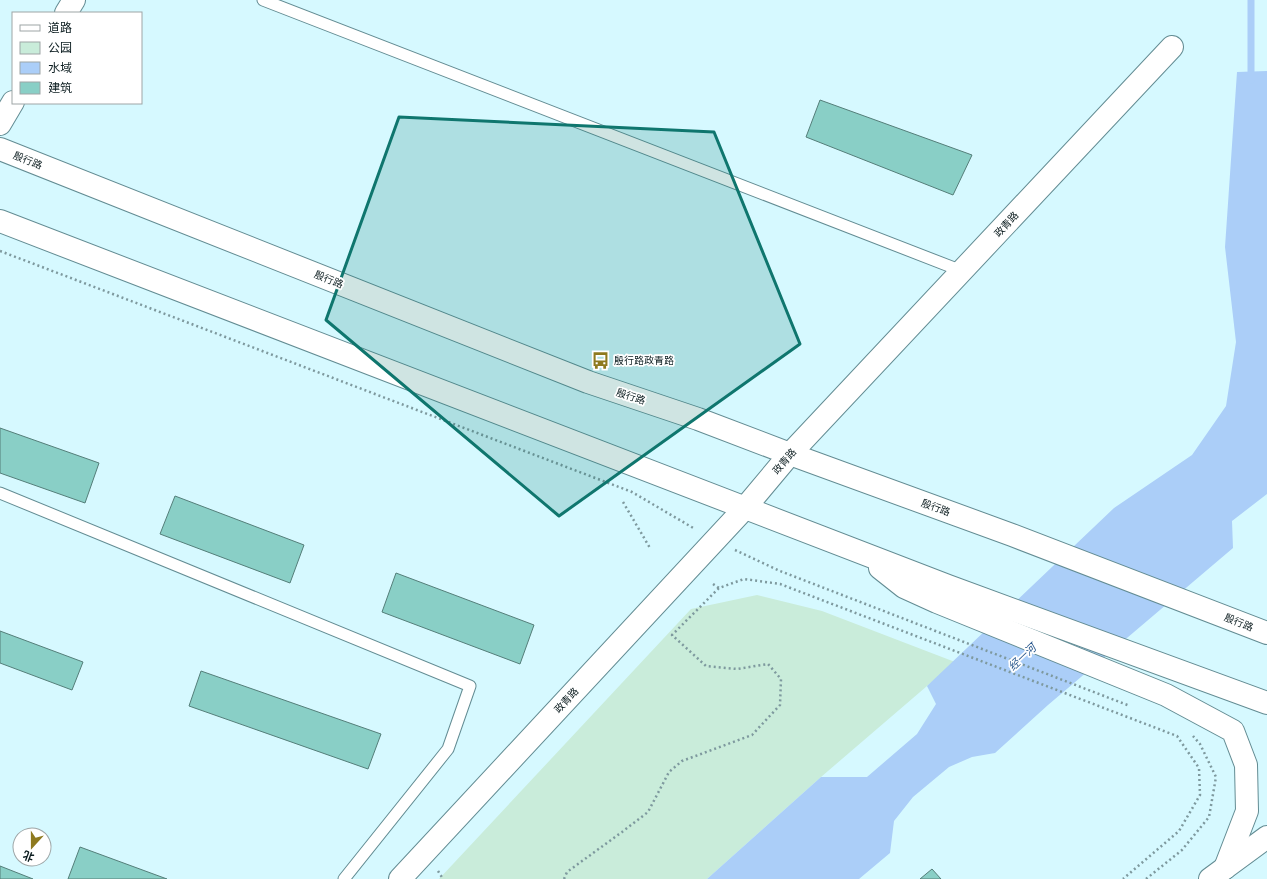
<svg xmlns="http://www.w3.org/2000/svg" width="1267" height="879" font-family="Lora,'Noto Sans SC',serif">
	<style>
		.green { fill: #c9ecda }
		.water { fill: #abcef8 }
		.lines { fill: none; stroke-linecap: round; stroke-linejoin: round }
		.stream { stroke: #abcef8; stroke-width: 7 }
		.building { fill: #89cfc6; stroke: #547e79 }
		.lane-casing { stroke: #638c93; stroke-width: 13 }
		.street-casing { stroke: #638c93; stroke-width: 24 }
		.secondary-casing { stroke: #638c93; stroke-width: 24 }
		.path { stroke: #7e999e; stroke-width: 2.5; stroke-dasharray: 2 3; stroke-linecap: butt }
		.lane { stroke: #fff; stroke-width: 11 }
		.street { stroke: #fff; stroke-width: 22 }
		.secondary { stroke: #fff; stroke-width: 22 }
		.marked { fill: #0f766e; fill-opacity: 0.2; stroke: #0f766e; stroke-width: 3; stroke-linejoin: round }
		.labels { text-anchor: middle; stroke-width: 3.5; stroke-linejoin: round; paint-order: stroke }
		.street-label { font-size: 10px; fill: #0c1d20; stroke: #fff }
		.poi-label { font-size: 10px; fill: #0c1d20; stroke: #fff; text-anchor: start }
		.water-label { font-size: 11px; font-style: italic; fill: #2b598e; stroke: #fff }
	</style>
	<rect width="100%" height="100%" fill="#d6f9ff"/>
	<!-- green -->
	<path class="green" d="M 757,595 L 822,611 L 955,662 L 821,777 L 707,879 L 439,879 L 691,609 Z"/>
	<!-- water -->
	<path class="water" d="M 1267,71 L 1267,494 L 1232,521 L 1233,548 L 1048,705 L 995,753 L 972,757 L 949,767 L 913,797 L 894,821 L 890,853 L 859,879 L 707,879 L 821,777 L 867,777 L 917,734 L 936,704 L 927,686 L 1114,508 L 1192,455 L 1226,406 L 1236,342 L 1225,247 L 1237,72 Z"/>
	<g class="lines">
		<!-- stream -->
		<path class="stream" d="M 1251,0 L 1251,80"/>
	</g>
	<!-- building -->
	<g class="building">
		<path d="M 820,100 L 972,155 L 953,195 L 806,137 Z"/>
		<path d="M 0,428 L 99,463 L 85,503 L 0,473 Z"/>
		<path d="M 175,496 L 304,545 L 290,583 L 160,534 Z"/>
		<path d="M 396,573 L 534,625 L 520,664 L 382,612 Z"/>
		<path d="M 0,631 L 83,662 L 72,690 L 0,663 Z"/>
		<path d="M 201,671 L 381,734 L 368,769 L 189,706 Z"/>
		<path d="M 80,847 L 167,879 L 68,879 Z"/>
		<path d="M 0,866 L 33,879 L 0,879 Z"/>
		<path d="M 932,869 L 941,879 L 920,879 Z"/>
	</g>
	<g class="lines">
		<defs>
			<g id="lane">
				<path d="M 263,0 L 962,271"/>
				<path d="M 0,493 L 470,686 L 448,749 L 344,879"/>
			</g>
			<g id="street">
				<path d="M 66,13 L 74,0"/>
				<path d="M 0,124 L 13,102"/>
				<path d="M 400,879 L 744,509 L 790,454 L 1172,47"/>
			</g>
			<g id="secondary">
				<path d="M 0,149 L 588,382 L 698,419 L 790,454 L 1012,535 L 1267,633"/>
				<path d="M 0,221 L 948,586 L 1267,703"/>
				<path d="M 880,568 L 904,587 L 937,602 L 1166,695 L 1233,731 L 1246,765 L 1247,811 L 1225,868"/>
				<path d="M 1210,879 L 1267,837"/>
			</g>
		</defs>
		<!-- lane casing -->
		<use href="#lane" class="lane-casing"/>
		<!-- street casing -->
		<use href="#street" class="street-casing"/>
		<!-- secondary casing -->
		<use href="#secondary" class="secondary-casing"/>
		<!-- path -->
		<g class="path">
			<path d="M 0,251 L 632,492 L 695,529"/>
			<path d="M 623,502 L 650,548"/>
			<path d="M 735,550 L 780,571 L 1130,706"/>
			<path d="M 713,584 L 719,588 L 744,579 L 780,584 L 1177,736 L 1199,768 L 1200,795 L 1179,831 L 1123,879"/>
			<path d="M 438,871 L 443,879"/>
			<path d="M 564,879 L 567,872 L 622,832 L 648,812 L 669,772 L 682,761 L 752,735 L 780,705 L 781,679 L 768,664 L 737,669 L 706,666 L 672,635 L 719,588"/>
			<path d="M 1146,879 L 1182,850 L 1209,817 L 1216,777 L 1200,744 L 1193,736"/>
		</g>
		<!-- lane -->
		<use href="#lane" class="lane"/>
		<!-- street -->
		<use href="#street" class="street"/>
		<!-- secondary -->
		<use href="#secondary" class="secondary"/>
	</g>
	<!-- marked area -->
	<path class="marked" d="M 399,117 L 714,132 L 800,344 L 559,516 L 326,320 Z"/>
	<!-- icons -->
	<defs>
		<symbol id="bus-bare" viewBox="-9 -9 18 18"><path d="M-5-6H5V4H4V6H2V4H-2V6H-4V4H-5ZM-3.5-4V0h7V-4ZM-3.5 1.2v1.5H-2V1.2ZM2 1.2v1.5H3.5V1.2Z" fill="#8e7a1f" stroke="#fff" stroke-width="2.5" paint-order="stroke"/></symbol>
	</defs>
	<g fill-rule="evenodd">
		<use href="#bus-bare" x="588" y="348" width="25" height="25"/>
	</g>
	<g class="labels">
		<!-- street labels -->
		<g class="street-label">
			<text transform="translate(28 160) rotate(22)" y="4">殷行路</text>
			<text transform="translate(1006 224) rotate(-47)" y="4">政青路</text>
			<text transform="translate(329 279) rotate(22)" y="4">殷行路</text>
			<text transform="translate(631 396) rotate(18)" y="4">殷行路</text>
			<text transform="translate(784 461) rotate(-49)" y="4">政青路</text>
			<text transform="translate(936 507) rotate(20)" y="4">殷行路</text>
			<text transform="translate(1239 622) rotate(22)" y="4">殷行路</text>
			<text transform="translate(566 700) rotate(-47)" y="4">政青路</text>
		</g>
		<!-- poi labels -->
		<g class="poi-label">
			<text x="614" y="364">殷行路政青路</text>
		</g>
		<!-- water labels -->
		<g class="water-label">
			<text transform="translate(1022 657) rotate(-43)" y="4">经一河</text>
		</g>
	</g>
	<!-- legend -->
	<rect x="12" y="12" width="130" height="92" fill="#ffffff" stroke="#9ea5a6"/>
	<rect x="20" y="25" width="20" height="6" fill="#ffffff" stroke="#9ea5a6"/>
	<text x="48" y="32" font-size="12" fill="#0c1d20">道路</text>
	<rect x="20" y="42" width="20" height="12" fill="#c9ecda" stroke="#9ea5a6"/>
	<text x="48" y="52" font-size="12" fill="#0c1d20">公园</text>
	<rect x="20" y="62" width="20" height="12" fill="#abcef8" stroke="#9ea5a6"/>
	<text x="48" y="72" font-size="12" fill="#0c1d20">水域</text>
	<rect x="20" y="82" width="20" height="12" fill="#89cfc6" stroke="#9ea5a6"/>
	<text x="48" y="92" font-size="12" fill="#0c1d20">建筑</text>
	<!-- north arrow -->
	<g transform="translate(32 847) rotate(201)"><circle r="19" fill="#ffffff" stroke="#9ea5a6"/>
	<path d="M0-3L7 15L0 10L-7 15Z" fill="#8e7a1f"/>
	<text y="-6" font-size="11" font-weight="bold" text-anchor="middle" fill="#0c1d20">北</text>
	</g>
</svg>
